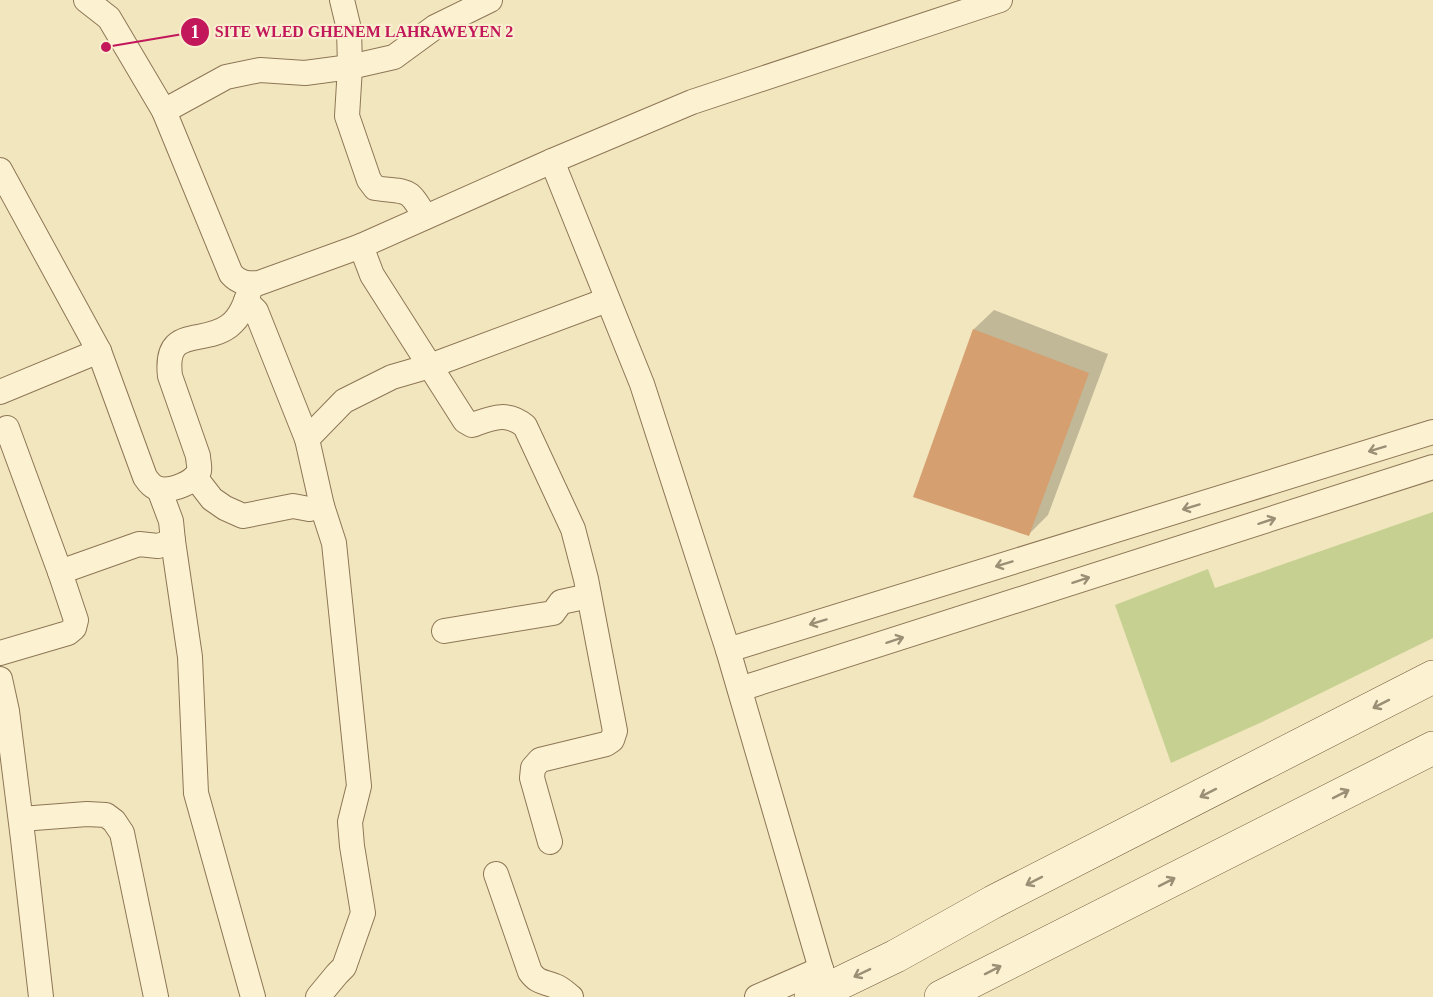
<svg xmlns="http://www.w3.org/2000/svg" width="1433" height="997" font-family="Georgia,serif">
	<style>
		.green { fill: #c6d191 }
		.shadow { fill: #0003 }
		.building { fill: #d59f70 }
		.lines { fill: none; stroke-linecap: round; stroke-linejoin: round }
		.street-casing { stroke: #8d7655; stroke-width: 26 }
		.secondary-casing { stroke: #6e5638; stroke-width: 34 }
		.street { stroke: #fcf2d2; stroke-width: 24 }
		.secondary { stroke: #fcf2d2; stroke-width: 33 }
		.oneway { stroke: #9b8f76 }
		.leader { fill: none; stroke: #c2185b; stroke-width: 2 }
		.callout-dot { fill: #c2185b; stroke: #f9efcf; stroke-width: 2 }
		.mark-label { font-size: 18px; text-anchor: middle; font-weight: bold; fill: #fff }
		.callout-label { font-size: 16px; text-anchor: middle; font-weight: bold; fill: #c2185b; stroke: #f9efcf; stroke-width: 4.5; stroke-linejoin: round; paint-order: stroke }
	</style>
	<rect width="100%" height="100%" fill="#f2e6be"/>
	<!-- green -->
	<path class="green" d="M 1433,512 L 1433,638 L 1262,722 L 1171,763 L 1115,605 L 1208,569 L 1215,588 Z"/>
	<!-- shadow -->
	<path class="shadow" d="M 994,310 L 1108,354 L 1048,515 L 1029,534 L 915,496 L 974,329 Z"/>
	<!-- building -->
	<path class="building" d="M 973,329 L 1089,373 L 1029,536 L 913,497 Z"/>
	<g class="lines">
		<defs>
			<g id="street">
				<path d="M 86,0 L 109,18 L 164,111 L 231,274 C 239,283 248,284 259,283 L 361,246 L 552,161 L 692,102 L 1000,0"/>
				<path d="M 342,0 L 349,29 L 350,67 L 347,116 L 369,180 L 375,188 C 408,193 408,186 425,217"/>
				<path d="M 164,111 L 226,77 L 260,70 L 305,73 L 350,67 L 394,57 L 435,27 L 490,0"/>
				<path d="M 552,161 L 642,384 L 728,650 L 821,969 L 830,997"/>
				<path d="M 0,170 L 99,351 L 145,477 C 149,483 153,488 160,489 C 171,491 195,483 199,471 C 200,466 198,461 198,456 L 170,376 C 164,325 202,346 229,326 C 241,317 246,302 250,289"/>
				<path d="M 361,246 L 372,275 L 465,421 L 472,425 C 492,418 507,411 525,426 L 573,529 L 586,579 L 615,731 L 612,740 L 606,744 L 540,760 L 533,768 L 532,778 L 550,842"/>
				<path d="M 246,301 L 256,311 L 307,439 L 322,506 L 334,543 L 359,786 L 350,822 L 352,846 L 363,913 L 344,967 L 337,974 L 318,997"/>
				<path d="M 0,392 L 99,351"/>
				<path d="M 7,428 L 60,572 L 139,544 L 158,546 L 173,541 L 171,521 L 159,489"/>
				<path d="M 307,439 L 344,401 L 392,377 L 430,366 L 607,300"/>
				<path d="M 195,477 L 212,499 L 225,508 L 243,516 L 293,506 L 309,509 L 322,506"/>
				<path d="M 173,541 L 190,657 L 196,793 L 253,997"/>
				<path d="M 444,631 L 553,613 L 561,602 L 589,596"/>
				<path d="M 728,650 L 1433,432"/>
				<path d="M 0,653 L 68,633 L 74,628 L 76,620 L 60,572"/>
				<path d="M 0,679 L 7,711 L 23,839 L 41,997"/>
				<path d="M 740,689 L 1433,467"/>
				<path d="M 21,819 L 87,814 L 106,815 L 114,821 L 122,833 L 156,997"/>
				<path d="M 496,874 L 530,972 C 538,983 543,981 555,986 C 561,988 566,993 571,997"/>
				<path d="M 757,997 L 821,969"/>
			</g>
			<g id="secondary">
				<path d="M 811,997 L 896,956 L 993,902 L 1433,677"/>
				<path d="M 941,997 L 1433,748"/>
			</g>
		</defs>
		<!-- street casing -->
		<use href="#street" class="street-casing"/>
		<!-- secondary casing -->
		<use href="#secondary" class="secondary-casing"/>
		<!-- street -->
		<use href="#street" class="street"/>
		<!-- secondary -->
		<use href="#secondary" class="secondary"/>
	</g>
	<!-- one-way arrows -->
	<defs><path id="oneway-shaft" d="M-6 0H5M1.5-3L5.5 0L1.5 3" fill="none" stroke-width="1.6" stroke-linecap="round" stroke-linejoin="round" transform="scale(1.5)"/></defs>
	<g class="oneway">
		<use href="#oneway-shaft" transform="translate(1377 449) rotate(163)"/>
		<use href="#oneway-shaft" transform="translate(1191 507) rotate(163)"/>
		<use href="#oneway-shaft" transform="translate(1267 521) rotate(-18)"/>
		<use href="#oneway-shaft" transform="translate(1004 564) rotate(163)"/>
		<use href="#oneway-shaft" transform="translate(1081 580) rotate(-18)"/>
		<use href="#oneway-shaft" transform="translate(818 622) rotate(163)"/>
		<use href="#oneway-shaft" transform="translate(895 640) rotate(-18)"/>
		<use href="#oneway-shaft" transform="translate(1381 704) rotate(153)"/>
		<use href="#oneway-shaft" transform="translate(1208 793) rotate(153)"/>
		<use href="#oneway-shaft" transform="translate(1341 794) rotate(-27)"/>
		<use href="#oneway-shaft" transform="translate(1034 881) rotate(153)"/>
		<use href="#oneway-shaft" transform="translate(1167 882) rotate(-27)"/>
		<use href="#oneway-shaft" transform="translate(993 970) rotate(-27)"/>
		<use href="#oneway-shaft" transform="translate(862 973) rotate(154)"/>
	</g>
	<!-- callouts -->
	<path class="leader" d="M106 47L195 32"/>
	<g class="callout-dot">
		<circle cx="106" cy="47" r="6"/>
		<circle cx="195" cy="32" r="15"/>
	</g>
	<g class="mark-label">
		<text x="195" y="38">1</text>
	</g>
	<g class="callout-label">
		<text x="364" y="37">SITE WLED GHENEM LAHRAWEYEN 2</text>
	</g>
</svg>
